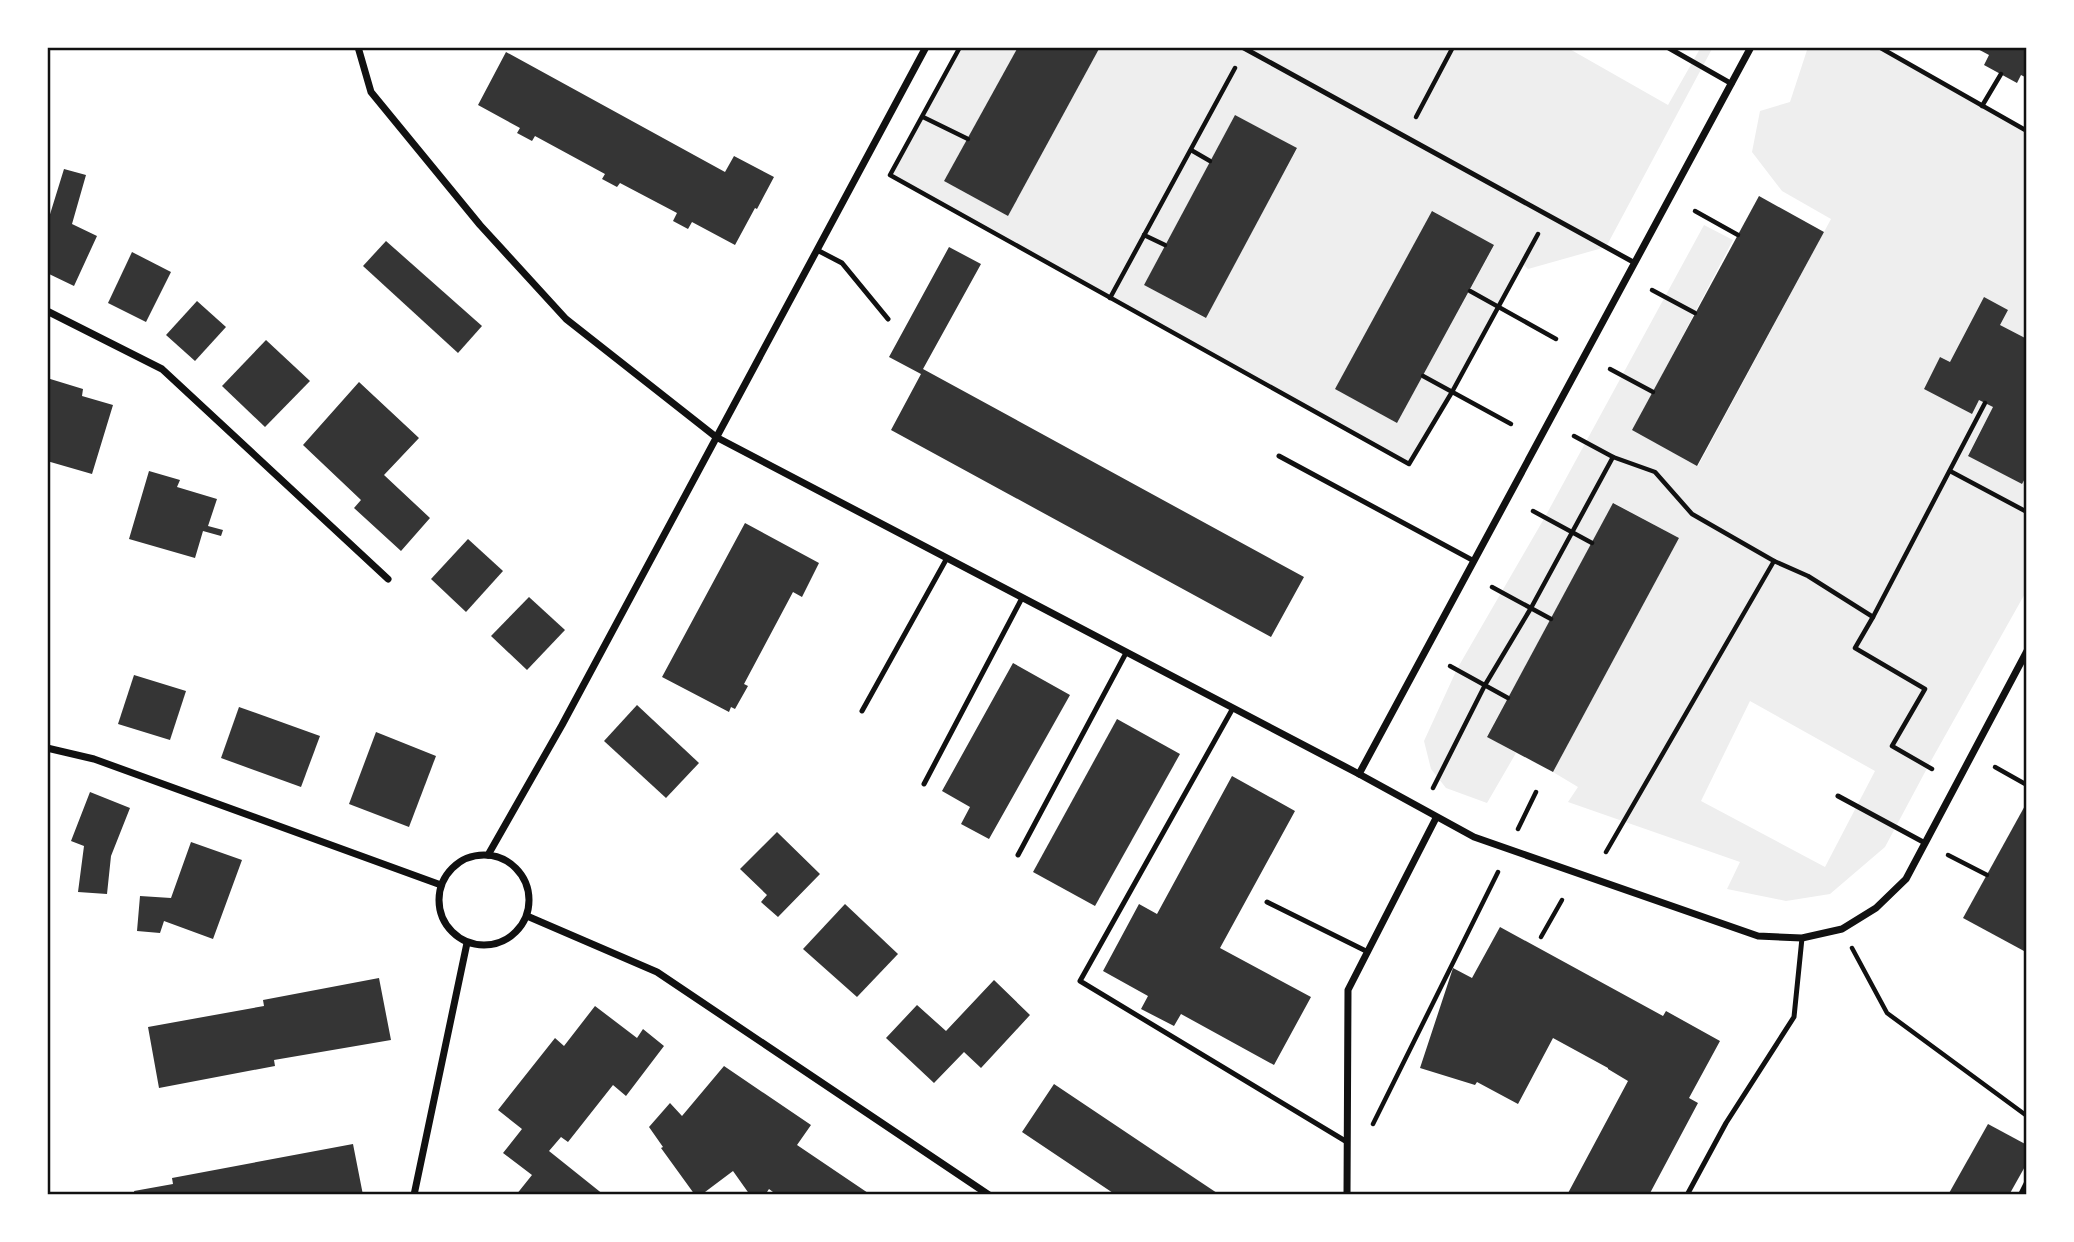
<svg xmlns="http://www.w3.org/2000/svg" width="2074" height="1242" font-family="'DM Sans',sans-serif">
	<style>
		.green { fill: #eee; fill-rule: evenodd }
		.building { fill: #353535 }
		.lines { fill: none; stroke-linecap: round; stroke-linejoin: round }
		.path { stroke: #111; stroke-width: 4.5 }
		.service { stroke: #111; stroke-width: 5 }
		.minor { stroke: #111; stroke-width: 7 }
		.neatline { fill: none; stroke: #111; stroke-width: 2.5 }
	</style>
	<rect width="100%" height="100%" fill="#fff"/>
	<!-- green -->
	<g class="green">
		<path d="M 960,47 L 1018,47 L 944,181 L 1008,216 L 1100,47 L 1566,47 L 1668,105 L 1701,47 L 1713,47 L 1606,247 L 1528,269 L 1520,261 L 1498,306 L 1409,464 L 890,175 ZM 1235,115 L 1297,149 L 1205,318 L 1144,285 ZM 1433,211 L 1494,246 L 1397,423 L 1336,389 Z"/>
		<path d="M 1808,47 L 1879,47 L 2027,131 L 2027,339 L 2000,325 L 2008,310 L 1950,362 L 1940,357 L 1924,388 L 1972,414 L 1979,400 L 1993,407 L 1968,455 L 2022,484 L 2027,475 L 2027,487 L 2023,486 L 2027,493 L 2027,590 L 1932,759 L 1885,847 L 1830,894 L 1786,901 L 1727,889 L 1740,862 L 1568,802 L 1578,787 L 1553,772 L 1679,538 L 1614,503 L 1487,736 L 1516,753 L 1487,803 L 1446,788 L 1431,769 L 1424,741 L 1457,669 L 1545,517 L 1704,225 L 1733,240 L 1633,430 L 1698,466 L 1831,219 L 1782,191 L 1752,152 L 1760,111 L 1790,102 ZM 1750,701 L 1875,771 L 1825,867 L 1701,801 Z"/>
	</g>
	<!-- building -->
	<g class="building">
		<path d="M 1018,47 L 1100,47 L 1008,216 L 944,181 Z"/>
		<path d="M 1974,47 L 2027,47 L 2027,78 L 2021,75 L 2017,83 L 1984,65 L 1989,55 Z"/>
		<path d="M 506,52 L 725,172 L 734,156 L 774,177 L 757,209 L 755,208 L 735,245 L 692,222 L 688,229 L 673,221 L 677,213 L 620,183 L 617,187 L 602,179 L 605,174 L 535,136 L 532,141 L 517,133 L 520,128 L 478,105 Z"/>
		<path d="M 1235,115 L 1297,148 L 1206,318 L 1144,285 Z"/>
		<path d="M 64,169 L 86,175 L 72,224 L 97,236 L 74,286 L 47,273 L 47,224 Z"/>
		<path d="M 1759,196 L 1824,232 L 1697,466 L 1632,430 Z"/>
		<path d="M 1432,211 L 1494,245 L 1397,423 L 1335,389 Z"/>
		<path d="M 386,241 L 482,326 L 458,353 L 363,266 Z"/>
		<path d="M 949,247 L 981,264 L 923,369 L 1304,577 L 1271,637 L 891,430 L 921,374 L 889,357 Z"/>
		<path d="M 132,252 L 171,272 L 146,322 L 108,303 Z"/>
		<path d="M 1984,297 L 2008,310 L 2000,325 L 2027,339 L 2027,475 L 2022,484 L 1968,456 L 1993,407 L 1979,400 L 1972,414 L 1924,389 L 1940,357 L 1950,362 Z"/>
		<path d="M 197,301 L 226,327 L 195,361 L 166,335 Z"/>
		<path d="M 266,340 L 310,381 L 265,427 L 222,386 Z"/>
		<path d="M 47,378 L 83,389 L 82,396 L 113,405 L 92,474 L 47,461 Z"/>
		<path d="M 359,382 L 419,438 L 384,475 L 430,518 L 401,551 L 354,508 L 361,500 L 303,445 Z"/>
		<path d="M 149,471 L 180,480 L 177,487 L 217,499 L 208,526 L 223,530 L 221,536 L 203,531 L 195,558 L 129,539 Z"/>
		<path d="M 1613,503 L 1679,538 L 1553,772 L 1487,737 Z"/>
		<path d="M 745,523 L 819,563 L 802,597 L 793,592 L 744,684 L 748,686 L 735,709 L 731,707 L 729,712 L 662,677 Z"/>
		<path d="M 468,539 L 503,571 L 466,612 L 431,579 Z"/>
		<path d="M 529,597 L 565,630 L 527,670 L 491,636 Z"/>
		<path d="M 1013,663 L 1070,695 L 989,839 L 961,824 L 970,807 L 942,791 Z"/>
		<path d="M 134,675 L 186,691 L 170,740 L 118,724 Z"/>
		<path d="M 637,705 L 699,763 L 666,798 L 604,741 Z"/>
		<path d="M 239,707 L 320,736 L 301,787 L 221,758 Z"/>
		<path d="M 1117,719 L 1180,754 L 1095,906 L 1033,872 Z"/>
		<path d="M 376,732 L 436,756 L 409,827 L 349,804 Z"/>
		<path d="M 1232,776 L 1295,811 L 1220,948 L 1311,997 L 1274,1065 L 1181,1014 L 1174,1026 L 1141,1009 L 1148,996 L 1103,971 L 1139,904 L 1157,914 Z"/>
		<path d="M 90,792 L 130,808 L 111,856 L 107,894 L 78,892 L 84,846 L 71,841 Z"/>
		<path d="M 2027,802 L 2027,946 L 2024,951 L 1963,918 Z"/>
		<path d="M 777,832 L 820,874 L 778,917 L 761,902 L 767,895 L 740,869 Z"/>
		<path d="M 191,842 L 242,860 L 213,939 L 164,921 L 160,933 L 137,931 L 140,896 L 171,898 Z"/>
		<path d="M 845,904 L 898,954 L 857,997 L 803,949 Z"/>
		<path d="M 1500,927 L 1663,1016 L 1666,1011 L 1720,1041 L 1689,1098 L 1698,1103 L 1649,1195 L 1567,1195 L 1628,1081 L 1608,1069 L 1608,1068 L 1553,1038 L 1518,1104 L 1477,1082 L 1475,1085 L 1420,1068 L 1453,968 L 1472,978 Z"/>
		<path d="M 379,978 L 391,1040 L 274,1060 L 275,1066 L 159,1088 L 148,1027 L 264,1006 L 263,1000 Z"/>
		<path d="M 994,980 L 1030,1015 L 981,1068 L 964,1052 L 934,1083 L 886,1038 L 917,1005 L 946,1031 Z"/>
		<path d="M 595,1006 L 637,1038 L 643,1029 L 664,1046 L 626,1096 L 613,1085 L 568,1142 L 561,1137 L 549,1151 L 604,1195 L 516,1195 L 532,1175 L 503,1153 L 522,1129 L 498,1110 L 555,1038 L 564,1046 Z"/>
		<path d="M 724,1066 L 811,1125 L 797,1145 L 871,1195 L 777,1195 L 769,1189 L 765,1195 L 750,1195 L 733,1171 L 701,1195 L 695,1195 L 661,1148 L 663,1147 L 649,1127 L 670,1103 L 682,1116 Z"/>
		<path d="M 1054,1084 L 1151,1149 L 1220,1195 L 1116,1195 L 1022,1132 Z"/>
		<path d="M 1988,1124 L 2027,1145 L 2027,1163 L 2009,1195 L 1948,1195 Z"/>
		<path d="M 353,1144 L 363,1195 L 135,1195 L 134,1191 L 173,1184 L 172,1178 Z"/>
	</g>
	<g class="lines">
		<!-- path -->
		<g class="path">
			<path d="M 960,47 L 890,175 L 1409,464 L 1452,392 L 1538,234"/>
			<path d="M 1879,47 L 2027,131"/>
			<path d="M 1982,106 L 2001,74"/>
			<path d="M 923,117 L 968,139"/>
			<path d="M 1416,117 L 1453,47"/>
			<path d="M 1191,150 L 1210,161"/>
			<path d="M 1695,211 L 1738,235"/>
			<path d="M 1144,235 L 1165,245"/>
			<path d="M 1652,290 L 1695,313"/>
			<path d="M 1470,291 L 1556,339"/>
			<path d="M 1110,298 L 1235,68"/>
			<path d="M 1610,369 L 1653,392"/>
			<path d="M 1423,376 L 1511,424"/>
			<path d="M 1574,436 L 1613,457 L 1655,472 L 1692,514 L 1774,561 L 1808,576 L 1873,617 L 1985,403"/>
			<path d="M 1950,471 L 2027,512"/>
			<path d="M 1533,511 L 1592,543"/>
			<path d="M 1492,587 L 1551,619"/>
			<path d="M 1873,617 L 1855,648 L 1925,689 L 1892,746 L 1932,769"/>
			<path d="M 1450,666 L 1508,698"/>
			<path d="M 1995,767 L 2027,785"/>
			<path d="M 1433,788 L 1485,685 L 1531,608 L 1613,457"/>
			<path d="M 1518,829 L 1536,792"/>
			<path d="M 1606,852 L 1774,561"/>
			<path d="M 1948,855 L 1987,875"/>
			<path d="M 1541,937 L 1562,900"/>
			<path d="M 1852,948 L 1887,1013 L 2027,1116"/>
			<path d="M 1373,1124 L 1498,872"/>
			<path d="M 2020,1195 L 2027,1181"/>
		</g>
		<!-- service -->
		<g class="service">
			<path d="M 1242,47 L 1635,263"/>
			<path d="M 1667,47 L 1732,84"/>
			<path d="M 817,250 L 842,263 L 888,319"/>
			<path d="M 1279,456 L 1474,561"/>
			<path d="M 1233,708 L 1080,981 L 1347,1142"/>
			<path d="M 862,711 L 947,558"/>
			<path d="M 924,784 L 1022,598"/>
			<path d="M 1838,796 L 1925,843"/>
			<path d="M 1018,855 L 1126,653"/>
			<path d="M 1267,902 L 1368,952"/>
			<path d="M 1687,1195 L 1726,1123 L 1794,1017 L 1802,938"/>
		</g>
		<!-- minor -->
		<g class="minor">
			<path d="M 358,47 L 371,92 L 480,225 L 566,319 L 716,437 L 1359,774 L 1474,837 L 1758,936 L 1802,938 L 1842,929 L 1876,908 L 1906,879 L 2027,651"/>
			<path d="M 47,311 L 162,369 L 388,579"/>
			<path d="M 47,748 L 94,759 L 441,885"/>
			<path d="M 1359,774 L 1751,47"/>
			<circle cx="484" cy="900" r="45"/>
			<path d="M 488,855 L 562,725 L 926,47"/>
			<path d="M 527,916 L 657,972 L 989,1195"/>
			<path d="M 414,1195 L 467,943"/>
			<path d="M 1347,1195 L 1348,990 L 1436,818"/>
		</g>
	</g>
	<!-- border -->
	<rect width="2074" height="1242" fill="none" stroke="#ffffff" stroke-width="98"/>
	<rect x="49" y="49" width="1976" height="1144" class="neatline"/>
</svg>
